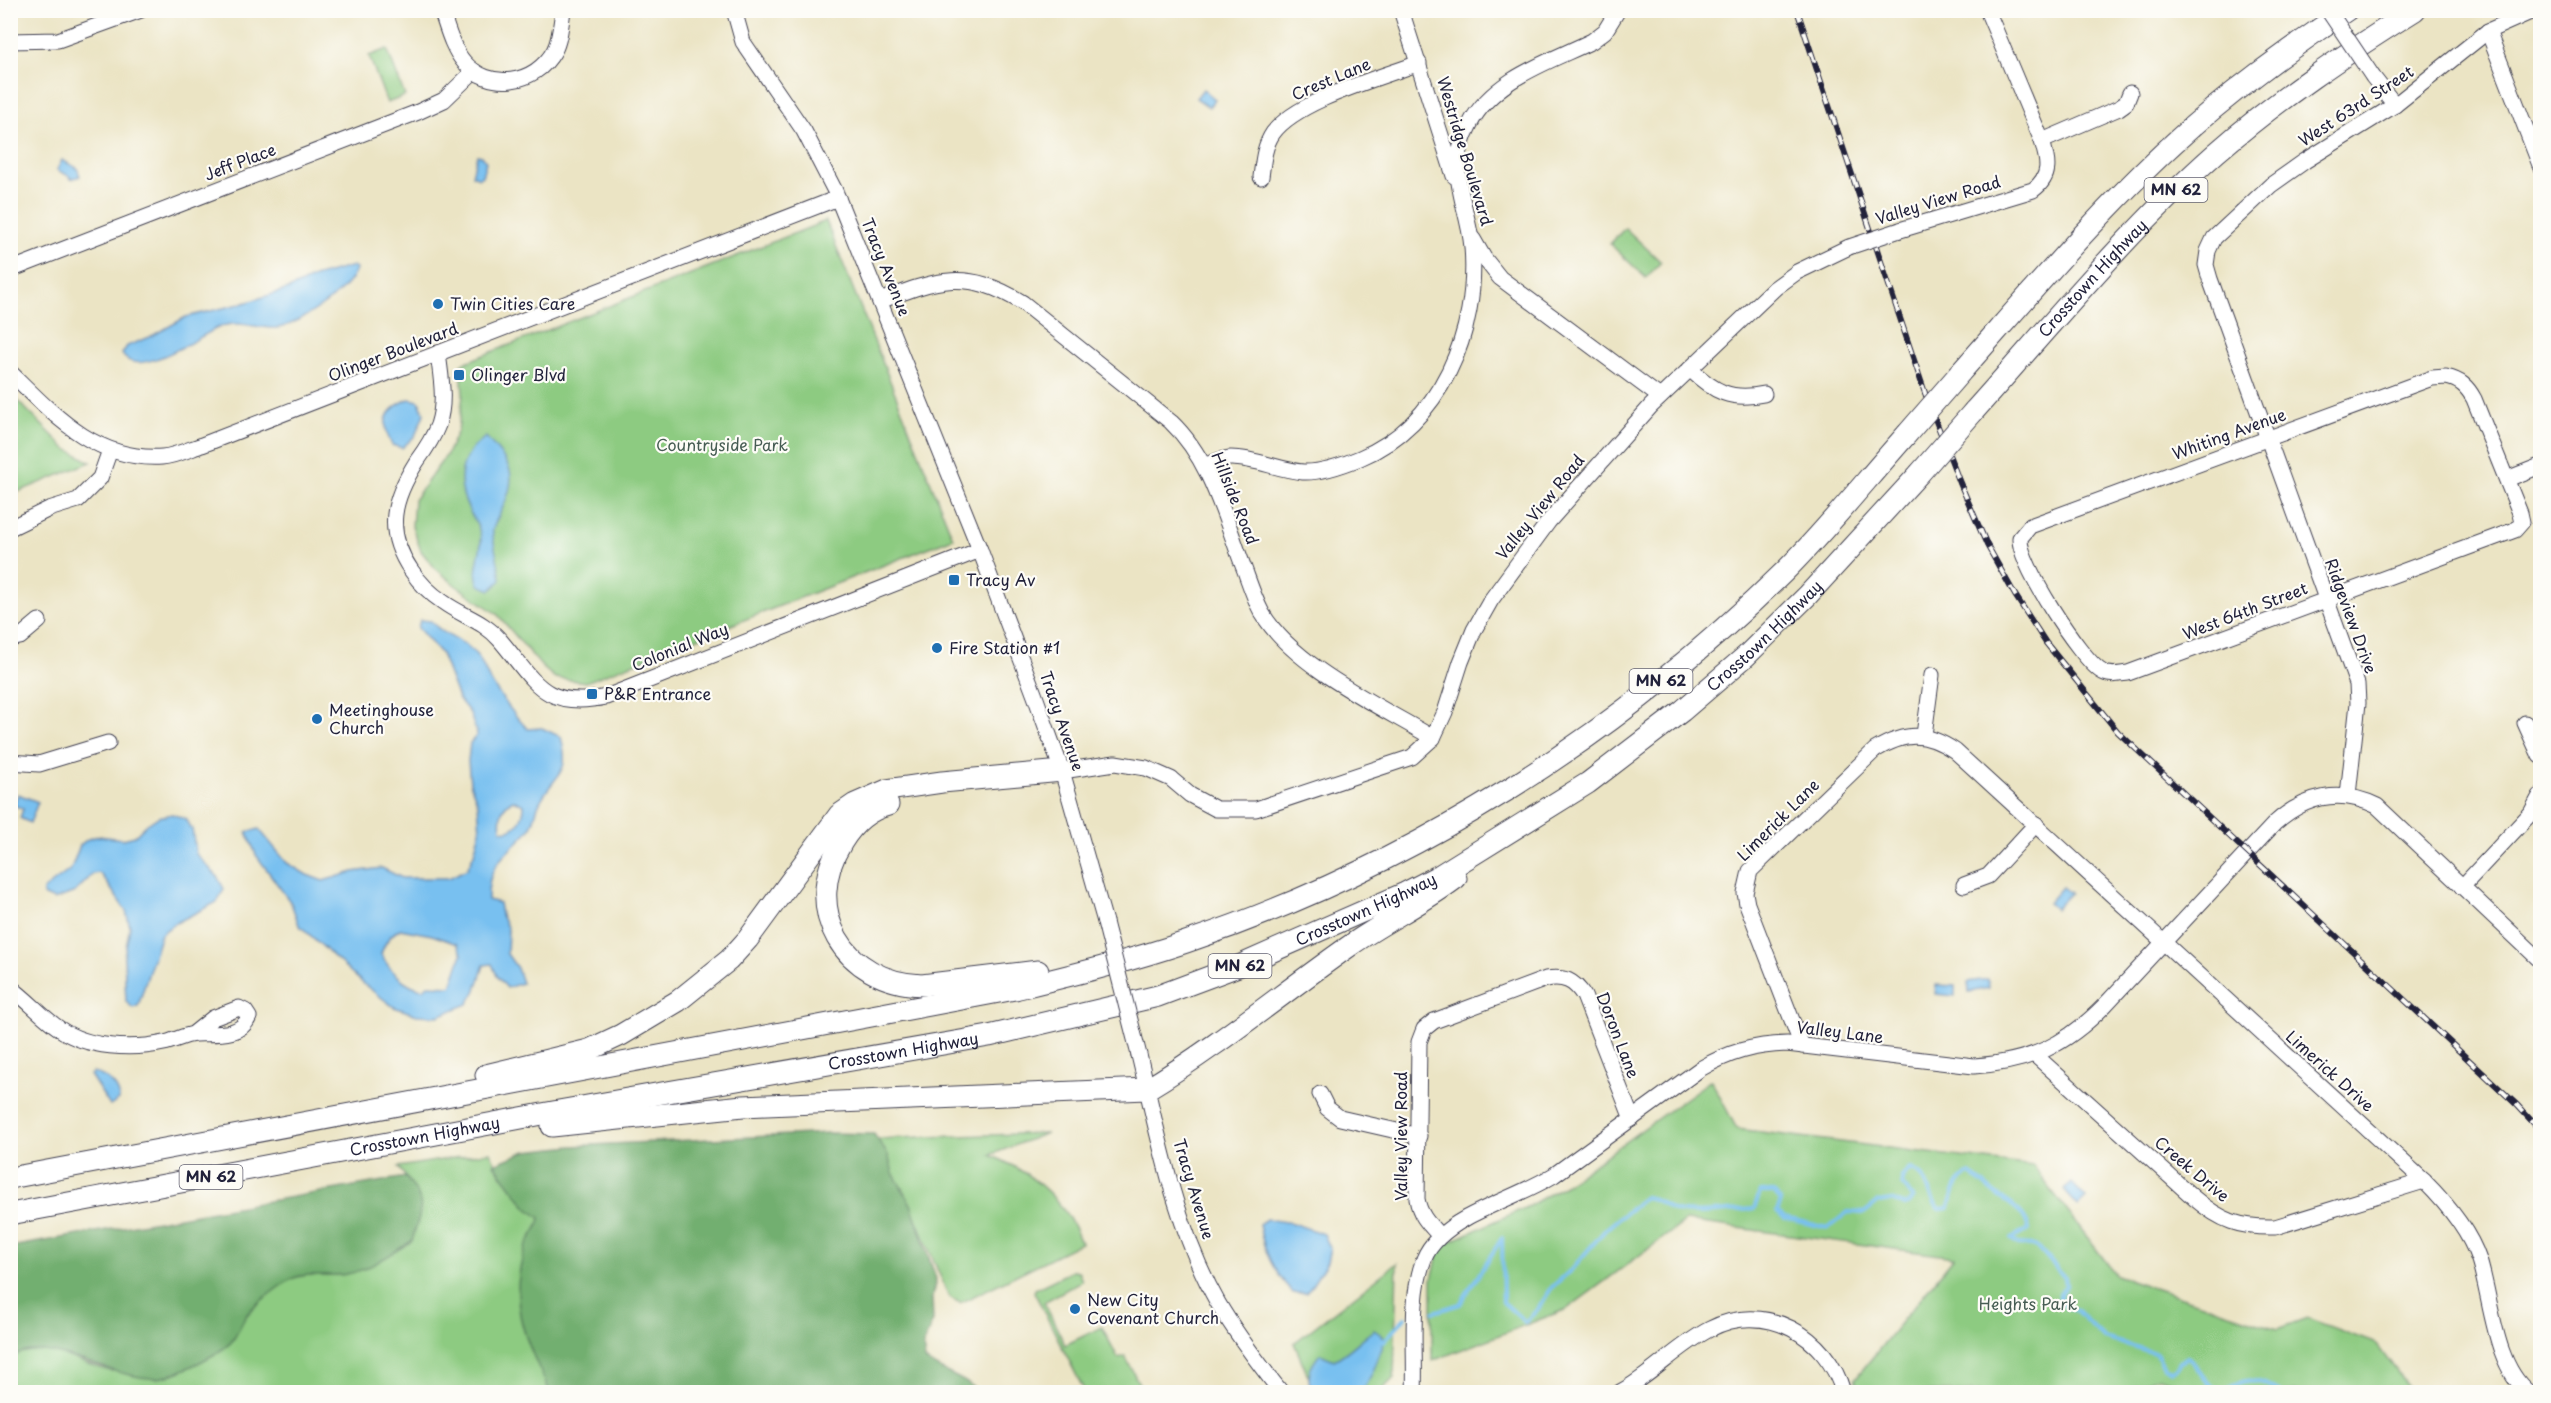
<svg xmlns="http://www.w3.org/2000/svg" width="2551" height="1403" font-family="'Playpen Sans',sans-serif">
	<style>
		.green { fill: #8dcb81; stroke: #58765e; stroke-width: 1.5 }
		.forest { fill: #72af6f; stroke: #4a6855; stroke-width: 1.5 }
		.water { fill: #78c0f0; stroke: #4d7196; stroke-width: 1.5; fill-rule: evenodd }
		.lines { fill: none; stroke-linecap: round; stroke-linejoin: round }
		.stream { stroke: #78c0f0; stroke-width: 4 }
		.minor-casing { stroke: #403f50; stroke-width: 17 }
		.highway-casing { stroke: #403f50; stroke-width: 23 }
		.minor { stroke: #fff; stroke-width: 15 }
		.highway { stroke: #fff; stroke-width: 21 }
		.rail-casing { stroke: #22223b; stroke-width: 6 }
		.rail { stroke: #fdfcf7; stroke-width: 4; stroke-dasharray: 11; stroke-linecap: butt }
		.minor-bridge-casing { stroke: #403f50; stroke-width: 17; stroke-linecap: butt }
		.highway-bridge-casing { stroke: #403f50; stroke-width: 23; stroke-linecap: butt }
		.minor-bridge { stroke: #fff; stroke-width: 15 }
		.highway-bridge { stroke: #fff; stroke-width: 21 }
		.poi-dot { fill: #1f6fb2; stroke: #fdfcf7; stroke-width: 2 }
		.labels { text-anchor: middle; stroke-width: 4.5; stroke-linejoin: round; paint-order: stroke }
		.shield { fill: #fdfcf7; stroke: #646373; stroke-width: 1.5 }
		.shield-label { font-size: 15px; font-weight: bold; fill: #22223b }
		.street-label { font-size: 16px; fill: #22223b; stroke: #fdfcf7 }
		.poi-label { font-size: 16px; fill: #22223b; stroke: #fdfcf7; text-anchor: start }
		.park-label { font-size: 16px; fill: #475d54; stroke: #fdfcf7 }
	</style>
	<rect width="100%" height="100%" fill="#fdfcf7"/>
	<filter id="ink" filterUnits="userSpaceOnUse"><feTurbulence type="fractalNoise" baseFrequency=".0167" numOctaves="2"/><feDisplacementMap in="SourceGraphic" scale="12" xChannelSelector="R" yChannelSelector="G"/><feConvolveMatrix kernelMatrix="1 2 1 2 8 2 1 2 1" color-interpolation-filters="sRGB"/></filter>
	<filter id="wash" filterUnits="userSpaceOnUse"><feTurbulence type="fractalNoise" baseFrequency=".008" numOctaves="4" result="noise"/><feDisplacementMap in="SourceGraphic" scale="24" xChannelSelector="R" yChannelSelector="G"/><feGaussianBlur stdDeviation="1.35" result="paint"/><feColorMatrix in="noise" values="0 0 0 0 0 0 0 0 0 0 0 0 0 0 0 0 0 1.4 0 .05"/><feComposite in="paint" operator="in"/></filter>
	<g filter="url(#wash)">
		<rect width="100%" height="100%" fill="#ebe4c4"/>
		<!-- green -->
		<g class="green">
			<path d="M 387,49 L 405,96 L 387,103 L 369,56 Z"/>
			<path d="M 826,221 L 953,538 L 586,682 L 555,678 L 542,667 L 497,614 L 455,585 L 435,568 L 421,551 L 412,526 L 414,500 L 447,454 L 458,430 L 463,395 L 461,364 Z"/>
			<path d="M 1625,228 L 1661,262 L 1646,278 L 1610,244 Z"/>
			<path d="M 11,394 L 65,448 L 91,462 L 11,495 Z"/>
			<path d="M 1711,1080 L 1737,1129 L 2033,1166 L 2116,1275 L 2277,1329 L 2307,1318 L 2377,1344 L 2412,1392 L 2204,1392 L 2159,1377 L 2119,1392 L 1859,1392 L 1855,1379 L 1954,1257 L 1686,1221 L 1567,1309 L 1432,1361 L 1432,1279 L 1440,1246 L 1529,1206 L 1565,1185 Z"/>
			<path d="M 1047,1133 L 990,1155 C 1032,1172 1065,1199 1081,1243 L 960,1303 L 949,1297 L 903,1188 L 805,1225 L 833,1392 L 11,1392 L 10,1358 C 41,1336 80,1366 112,1371 C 124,1372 219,1332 238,1325 C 249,1312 275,1286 291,1279 C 308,1272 328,1274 346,1274 L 412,1185 L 398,1167 L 490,1152 L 502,1176 L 747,1148 L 895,1138 Z"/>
			<path d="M 1397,1263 L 1394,1378 L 1380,1392 L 1315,1392 L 1294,1343 Z"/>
			<path d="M 1074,1270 L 1078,1271 L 1082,1281 L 1044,1302 L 1065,1345 L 1102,1327 L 1118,1358 L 1125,1356 L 1143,1392 L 1085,1392 L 1034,1292 L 1035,1289 Z"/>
		</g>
		<!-- forest -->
		<g class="forest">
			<path d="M 829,1133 L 874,1134 L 888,1155 L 893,1173 L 911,1204 L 936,1279 L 932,1297 L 933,1321 L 923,1345 L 925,1360 C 942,1373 964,1377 978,1392 L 550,1392 C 526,1340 506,1305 526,1246 C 530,1235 537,1234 540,1218 L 527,1208 L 494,1164 L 526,1151 L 572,1146 Z"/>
			<path d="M 405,1177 C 429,1203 420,1210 412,1241 C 392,1253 370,1270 347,1274 C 328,1278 306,1270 288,1281 C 276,1289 258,1301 249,1312 C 242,1320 239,1331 233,1340 C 223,1353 173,1377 156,1378 C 115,1381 45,1333 11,1358 L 11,1247 Z"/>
		</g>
		<!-- water -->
		<g class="water">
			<path d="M 1203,89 L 1215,99 L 1209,107 L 1196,98 Z"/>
			<path d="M 477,155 L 482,156 L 486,162 L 482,176 L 479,178 L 472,175 Z"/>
			<path d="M 62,160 L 77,168 L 80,176 L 71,179 L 69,176 L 57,170 Z"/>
			<path d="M 353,266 L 356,268 C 354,288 297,326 277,328 C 258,329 241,320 222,326 C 203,333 137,382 122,354 L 127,346 L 150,337 L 186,317 L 244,303 L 289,289 L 314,277 Z"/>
			<path d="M 409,399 L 419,401 L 424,414 L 415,436 L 402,448 L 392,445 C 380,422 385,409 409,399 Z"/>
			<path d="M 486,437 C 510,464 519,473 503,507 C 500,514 495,522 493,529 C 491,537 500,567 501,580 L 491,590 L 479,585 C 472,570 481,557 481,540 C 481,528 474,521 469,510 C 455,482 459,455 486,437 Z"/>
			<path d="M 420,620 L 431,621 C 448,641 465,638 478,657 C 483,664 486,674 491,682 C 502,698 514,716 528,729 L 542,728 L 561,737 C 571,774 557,772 541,800 C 535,809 536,821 529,830 C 507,856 487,861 488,900 L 499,903 L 501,915 L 508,929 L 507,954 L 517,968 L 522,983 L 507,988 L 497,976 L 492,964 L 484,965 L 476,990 L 468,1004 L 438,1016 L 417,1015 L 394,1007 L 366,986 L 299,925 L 291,903 L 256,855 L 247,832 L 259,829 L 287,863 L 307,875 L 323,881 L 353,872 L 382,868 L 402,878 L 449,878 L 467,869 L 474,854 L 480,831 L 478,804 L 470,783 L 468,761 L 470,743 L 477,735 L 470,713 L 458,698 L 441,654 L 418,628 ZM 513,800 L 524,805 C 524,818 516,833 501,830 C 499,817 501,807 513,800 ZM 400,929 L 432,935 L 457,944 L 462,954 L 451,986 L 428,985 L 423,989 C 405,986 389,970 381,954 C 385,942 390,935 400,929 Z"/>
			<path d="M 18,794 L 38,802 L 30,823 L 20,818 L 23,809 L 14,805 Z"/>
			<path d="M 172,814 L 186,819 L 192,829 L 196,854 L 217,876 L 224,889 L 217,902 L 174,924 L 161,934 L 140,1000 L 138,1006 L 133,1008 L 126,1002 L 124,956 L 130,927 L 126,911 L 103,877 L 99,873 L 93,874 L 75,892 L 54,900 L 43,895 L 43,890 L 71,869 L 80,845 L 88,839 L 98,836 L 123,839 L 135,836 L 146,825 L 158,817 Z"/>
			<path d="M 2062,887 L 2070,893 L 2055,909 L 2048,903 Z"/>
			<path d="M 1988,979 L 1989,988 L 1969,992 L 1968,982 Z"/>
			<path d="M 1936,985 L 1955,986 L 1955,996 L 1935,994 Z"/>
			<path d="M 93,1072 C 104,1076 121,1085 119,1100 L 110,1106 L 90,1075 Z"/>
			<path d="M 2072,1183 L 2086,1198 L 2078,1206 L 2064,1190 Z"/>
			<path d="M 1266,1219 L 1292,1223 L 1324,1234 L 1330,1248 L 1327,1262 L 1307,1293 L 1293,1293 C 1273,1270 1265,1255 1259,1225 Z"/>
			<path d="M 1374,1330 L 1386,1338 L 1372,1374 L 1362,1391 L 1312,1392 C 1306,1376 1309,1368 1320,1354 L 1334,1360 C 1350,1352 1359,1340 1374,1330 Z"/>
		</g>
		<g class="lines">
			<!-- stream -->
			<g class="stream">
				<path d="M 1434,1312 L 1460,1304 L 1502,1238 L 1503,1302 L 1525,1322 L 1538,1309 L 1552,1287 L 1571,1270 L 1606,1229 L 1645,1197 C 1661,1200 1659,1203 1670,1209 C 1687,1217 1734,1210 1754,1209 L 1760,1192 L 1773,1192 L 1781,1201 L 1777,1212 L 1785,1218 L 1828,1228 L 1848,1212 L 1864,1213 L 1878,1202 L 1891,1200 L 1904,1205 L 1908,1204 L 1913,1197 L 1902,1184 L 1902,1177 L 1910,1169 C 1931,1175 1927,1199 1940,1209 L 1948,1208 C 1955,1193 1954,1180 1970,1174 C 1981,1180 1987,1188 1997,1195 C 2010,1204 2026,1212 2029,1229 L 2012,1239 L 2018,1244 L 2032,1245 L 2039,1248 L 2065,1278 L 2066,1286 L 2060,1293 L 2060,1300 L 2066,1307 L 2076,1310 L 2104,1338 L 2156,1353 L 2164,1367 L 2171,1371 L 2176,1369 L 2180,1362 L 2187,1357 C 2203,1370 2204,1389 2226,1391 C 2245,1374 2261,1380 2280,1392"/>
				<path d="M 1383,1342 L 1405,1318"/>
			</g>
		</g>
	</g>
	<g filter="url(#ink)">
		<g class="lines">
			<defs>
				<g id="minor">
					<path d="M 441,10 C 447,27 452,48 464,62 C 489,91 535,85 554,51 C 560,40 561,24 563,10"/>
					<path d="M 734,10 L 743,42 L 804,131 L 835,191 L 980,550 L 1035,696 L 1062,771 L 1105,922"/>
					<path d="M 1401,10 L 1454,176"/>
					<path d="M 2488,31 L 2540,165"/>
					<path d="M 10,41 L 58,40 L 141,10"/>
					<path d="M 2373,77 L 2395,105"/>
					<path d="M 2042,141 L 2119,108 L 2126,103 L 2130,93"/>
					<path d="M 1261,177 C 1263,162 1264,146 1273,133 C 1297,100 1380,78 1419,63"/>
					<path d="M 1900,230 L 2033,190 C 2052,176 2048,161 2042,141 L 1987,10"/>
					<path d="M 1473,239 L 1484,258 L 1500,278 L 1660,397"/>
					<path d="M 10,270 L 418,112 L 444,100 L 474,71"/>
					<path d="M 880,301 C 937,279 967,268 1023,303 L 1171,422 C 1212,461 1225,520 1245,571 C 1250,585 1255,600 1262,613 C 1294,667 1380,706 1433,738"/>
					<path d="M 438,353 C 441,378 446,401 438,425 C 433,438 425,450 417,461 C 393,499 384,530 411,570 C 419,582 431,594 443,602 C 462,616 484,621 500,640 C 535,681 543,710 606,697 L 980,550"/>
					<path d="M 1690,369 C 1714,392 1731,401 1764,394"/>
					<path d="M 10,372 C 54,415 95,461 162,457 C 175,456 190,449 202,445 L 838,198"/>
					<path d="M 2446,377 C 2460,380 2467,386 2474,399 L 2520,513 L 2522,522 L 2515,530 L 2128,673 C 2119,674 2109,677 2101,671 C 2080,658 2018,562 2020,538 L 2030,526 L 2432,378 Z"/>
					<path d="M 1205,465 C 1213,463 1223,458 1231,458 C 1255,458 1279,470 1303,472 C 1321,473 1343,465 1360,458 C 1441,424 1479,331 1472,247 C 1467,199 1444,173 1470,124 C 1493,79 1549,62 1592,41 L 1605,31 L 1618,10"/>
					<path d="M 2507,479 L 2540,466"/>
					<path d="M 10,528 L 49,509 L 78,500 L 100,478 L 110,450"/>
					<path d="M 10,639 L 20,637 L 39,621"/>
					<path d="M 2525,723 L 2540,756"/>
					<path d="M 1924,735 L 1932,675"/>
					<path d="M 10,762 L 39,764 L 108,743"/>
					<path d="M 1062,771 L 1115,763 L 1146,768 L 1171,779 L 1190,795 L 1216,809 L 1256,809 L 1412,757 L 1433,738 L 1445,712 L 1461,662 L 1474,630 L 1491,600 L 1549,521 L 1651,406 L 1775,288 L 1797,272 L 1849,247"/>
					<path d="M 2348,795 L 2358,703 L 2357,684 L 2210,279 L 2206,265 L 2208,251 L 2214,238 L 2271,185 L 2305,161 L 2395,105 L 2488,31 L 2535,10"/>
					<path d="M 1964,885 L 1988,876 L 2036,824"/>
					<path d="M 2462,887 L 2531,813 L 2540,796"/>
					<path d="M 10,987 C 28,1000 42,1017 60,1029 C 87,1048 132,1050 164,1043 C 174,1041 184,1035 195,1034 C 213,1033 240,1038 249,1017 L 245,1011 L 239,1008 L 213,1018 L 193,1034"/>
					<path d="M 1802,1046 L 1747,904 L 1745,893 L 1750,871 L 1875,750 C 1905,732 1925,731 1955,751 L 2424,1181 C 2446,1203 2469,1230 2479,1260 C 2492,1301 2494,1364 2528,1392"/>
					<path d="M 1139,1055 C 1159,1138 1175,1227 1218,1303 C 1236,1334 1259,1364 1281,1392"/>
					<path d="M 2035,1055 L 2194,1198 C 2221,1221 2240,1228 2275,1227 L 2424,1181"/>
					<path d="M 1320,1094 L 1327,1108 L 1340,1118 L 1419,1136"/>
					<path d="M 1440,1236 C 1429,1224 1420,1216 1417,1199 L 1419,1042 L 1424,1029 L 1434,1021 L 1546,979 C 1564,976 1574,980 1584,996 L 1632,1119"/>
					<path d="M 1414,1392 C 1416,1352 1409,1297 1424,1259 C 1431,1241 1450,1227 1466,1218 C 1495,1202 1526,1192 1554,1175 L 1700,1069 C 1729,1052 1754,1045 1787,1044 L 1974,1066 C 2030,1062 2065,1046 2105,1005 L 2275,823 C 2305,796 2340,788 2377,806 L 2540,960"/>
					<path d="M 1620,1392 C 1652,1375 1677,1346 1710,1329 C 1765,1300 1828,1336 1843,1392"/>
				</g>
				<g id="highway">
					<path d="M 1960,373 C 2029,295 2097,214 2174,143 C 2227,94 2287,51 2347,10"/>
					<path id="s1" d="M 1974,411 C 2052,324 2128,231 2216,153 C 2278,99 2345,54 2415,10"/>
					<path d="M 888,805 C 867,810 853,824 842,842 C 800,909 844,983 922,985 L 1038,971"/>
					<path d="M 486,1075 L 589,1050 L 621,1035 L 678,1001 L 729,960 L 748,939 L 839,815 L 855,804 L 887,790 L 942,782 L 1062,771"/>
					<path d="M 552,1126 L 743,1106 L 1147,1089 C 1217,1047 1281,994 1348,947 C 1383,922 1422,904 1456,878"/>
					<path d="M 10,1178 L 1015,989 C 1072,975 1130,961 1186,942 C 1411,867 1616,737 1785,571 C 1828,528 1866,480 1907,434"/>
					<path id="s2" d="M 10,1214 L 553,1112 L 989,1036 L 1158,996 L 1241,965 L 1405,893 L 1440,875 L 1588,783 L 1682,711 L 1746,656 L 1807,596 L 1919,474"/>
				</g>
			</defs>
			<!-- minor casing -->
			<use href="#minor" class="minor-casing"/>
			<!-- highway casing -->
			<use href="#highway" class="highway-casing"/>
			<!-- minor -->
			<use href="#minor" class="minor"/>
			<!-- highway -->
			<use href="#highway" class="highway"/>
			<defs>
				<path id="rail" d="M 1797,10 L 1925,393 L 1960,483 L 1987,545 L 2015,595 L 2046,643 L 2118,732 L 2517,1105 L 2540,1130"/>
			</defs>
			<!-- rail casing -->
			<use href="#rail" class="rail-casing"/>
			<!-- rail -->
			<use href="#rail" class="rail"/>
			<defs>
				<g id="minor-bridge">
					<path d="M 2328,10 L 2373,77"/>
					<path d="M 1849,247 L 1900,230"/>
					<path d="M 1105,922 L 1139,1055"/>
				</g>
				<g id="highway-bridge">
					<path d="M 1907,434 L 1960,373"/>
					<path d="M 1919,474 L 1974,411"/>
				</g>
			</defs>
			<!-- minor-bridge casing -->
			<use href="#minor-bridge" class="minor-bridge-casing"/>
			<!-- highway-bridge casing -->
			<use href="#highway-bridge" class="highway-bridge-casing"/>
			<!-- minor-bridge -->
			<use href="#minor-bridge" class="minor-bridge"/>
			<!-- highway-bridge -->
			<use href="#highway-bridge" class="highway-bridge"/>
		</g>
	</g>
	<!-- markers -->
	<g class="poi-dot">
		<circle cx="438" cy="304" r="6"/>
		<rect x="453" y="369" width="12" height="12" rx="3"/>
		<rect x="948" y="574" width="12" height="12" rx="3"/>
		<circle cx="937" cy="648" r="6"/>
		<rect x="586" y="688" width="12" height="12" rx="3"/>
		<circle cx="317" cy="719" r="6"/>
		<circle cx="1075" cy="1309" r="6"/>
	</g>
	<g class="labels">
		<!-- shield labels -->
		<g class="shield">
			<rect x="2144.5" y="178" width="63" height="24" rx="4.5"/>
			<rect x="1629.5" y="669" width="63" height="24" rx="4.5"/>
			<rect x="1208.5" y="954" width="63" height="24" rx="4.5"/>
			<rect x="179.5" y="1165" width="63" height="24" rx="4.5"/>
		</g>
		<g class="shield-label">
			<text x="2176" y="195">MN 62</text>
			<text x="1661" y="686">MN 62</text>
			<text x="1240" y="971">MN 62</text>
			<text x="211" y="1182">MN 62</text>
		</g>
		<!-- street labels -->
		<g class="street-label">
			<text transform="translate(1331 79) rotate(-23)" y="6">Crest Lane</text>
			<text transform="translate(2356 106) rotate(-33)" y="6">West 63rd Street</text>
			<text transform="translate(1465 151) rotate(73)" y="6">Westridge Boulevard</text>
			<text transform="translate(240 162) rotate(-21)" y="6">Jeff Place</text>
			<text transform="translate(1938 200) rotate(-17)" y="6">Valley View Road</text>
			<text transform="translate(886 267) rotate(68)" y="6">Tracy Avenue</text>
			<text dy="6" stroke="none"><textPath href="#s1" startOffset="178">Crosstown Highway</textPath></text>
			<text transform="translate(393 352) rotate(-21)" y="6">Olinger Boulevard</text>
			<text transform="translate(2229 434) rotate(-20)" y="6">Whiting Avenue</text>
			<text transform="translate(1235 498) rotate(68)" y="6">Hillside Road</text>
			<text transform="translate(1540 507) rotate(-51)" y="6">Valley View Road</text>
			<text transform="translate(2245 611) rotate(-21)" y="6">West 64th Street</text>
			<text transform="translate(2351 616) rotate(70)" y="6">Ridgeview Drive</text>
			<text dy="6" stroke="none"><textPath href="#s2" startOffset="1880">Crosstown Highway</textPath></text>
			<text transform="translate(680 647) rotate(-22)" y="6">Colonial Way</text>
			<text transform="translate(1062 721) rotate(71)" y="6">Tracy Avenue</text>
			<text transform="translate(1778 820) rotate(-45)" y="6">Limerick Lane</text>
			<text dy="6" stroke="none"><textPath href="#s2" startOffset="1394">Crosstown Highway</textPath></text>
			<text transform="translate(1840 1032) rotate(7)" y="6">Valley Lane</text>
			<text transform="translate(1618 1035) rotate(69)" y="6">Doron Lane</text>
			<text dy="6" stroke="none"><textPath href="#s2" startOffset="908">Crosstown Highway</textPath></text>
			<text transform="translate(2330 1071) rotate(42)" y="6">Limerick Drive</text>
			<text dy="6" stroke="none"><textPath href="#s2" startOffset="422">Crosstown Highway</textPath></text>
			<text transform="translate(1401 1136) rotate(-90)" y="6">Valley View Road</text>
			<text transform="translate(2192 1169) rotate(40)" y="6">Creek Drive</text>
			<text transform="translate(1194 1189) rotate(73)" y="6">Tracy Avenue</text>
		</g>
		<!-- poi labels -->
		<g class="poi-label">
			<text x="450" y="310">Twin Cities Care</text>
			<text x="471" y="381">Olinger Blvd</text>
			<text x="966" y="586">Tracy Av</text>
			<text x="949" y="654">Fire Station #1</text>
			<text x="604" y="700">P&amp;R Entrance</text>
			<text x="329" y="716">Meetinghouse<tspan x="329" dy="18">Church</tspan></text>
			<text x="1087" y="1306">New City<tspan x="1087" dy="18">Covenant Church</tspan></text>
		</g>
		<!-- park labels -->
		<g class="park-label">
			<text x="722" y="451">Countryside Park</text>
			<text x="2028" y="1310">Heights Park</text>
		</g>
	</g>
	<!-- margin -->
	<rect width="2551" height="1403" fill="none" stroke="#fdfcf7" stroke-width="36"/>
</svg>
